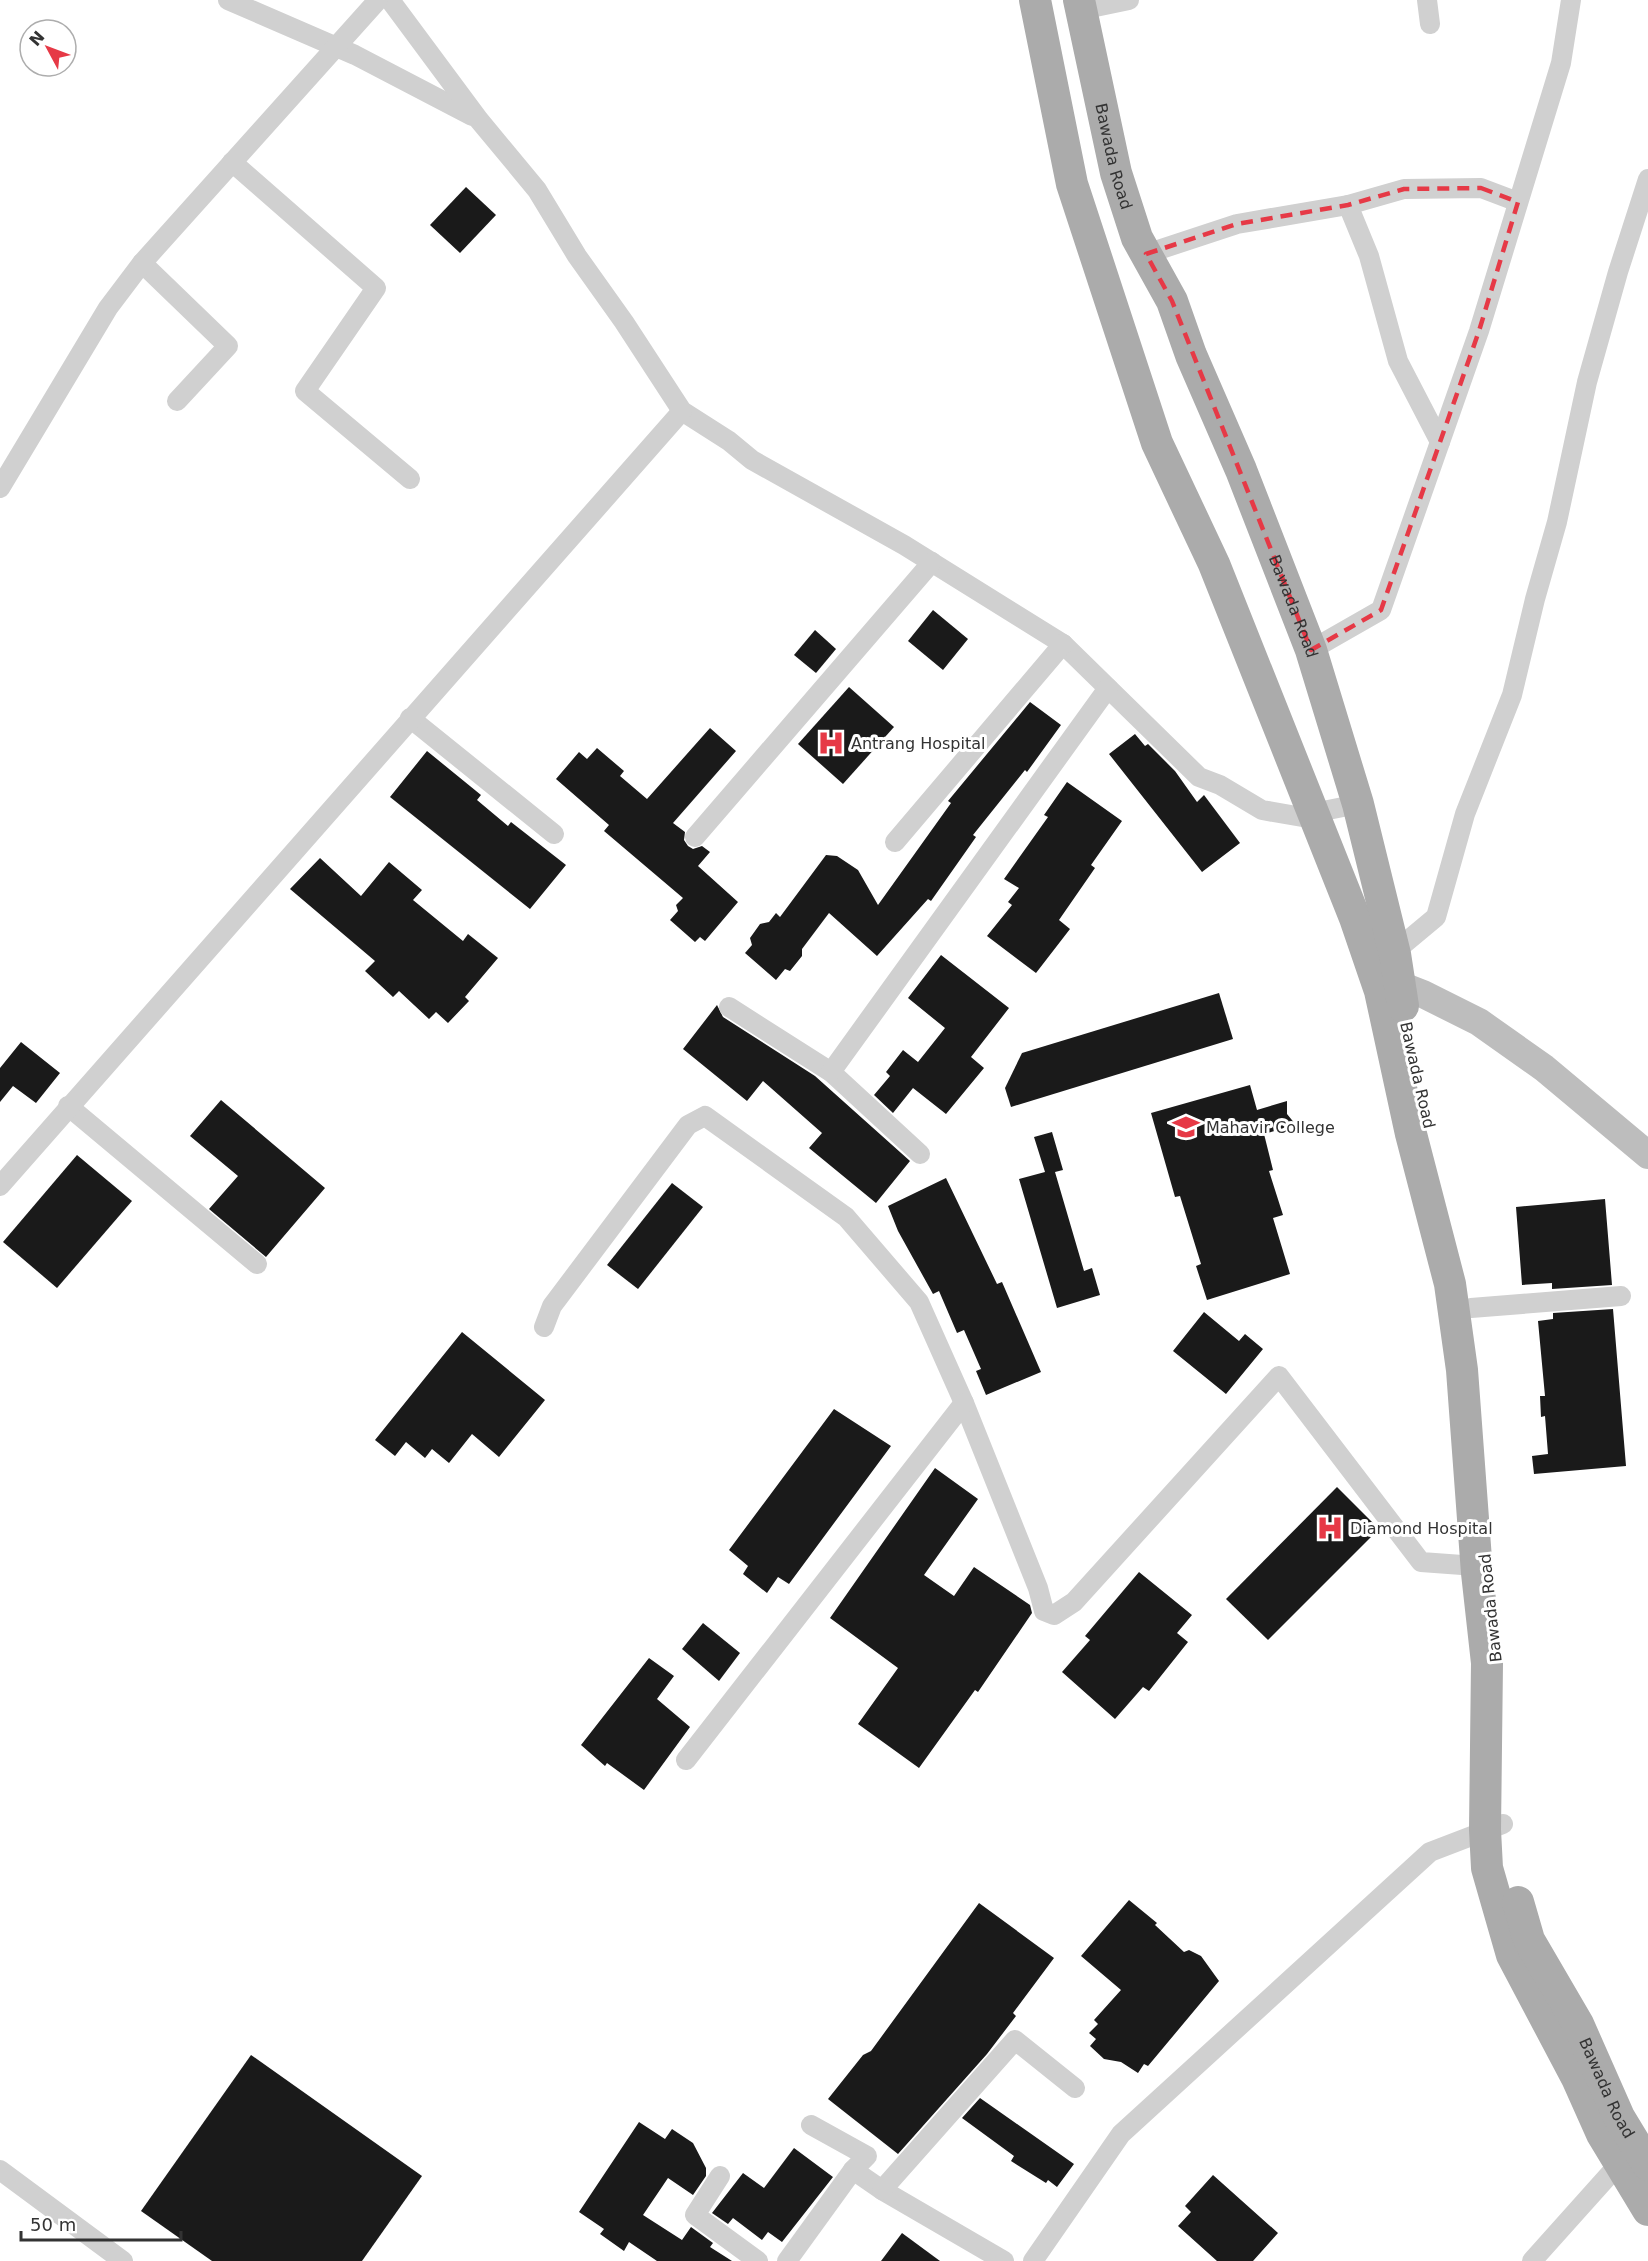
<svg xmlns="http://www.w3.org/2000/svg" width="1648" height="2261" font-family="'DejaVu Sans',sans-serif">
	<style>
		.building { fill: #1a1a1a }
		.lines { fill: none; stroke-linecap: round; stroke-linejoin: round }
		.street { stroke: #d0d0d0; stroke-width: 20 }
		.secondary { stroke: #bdbdbd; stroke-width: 28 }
		.primary { stroke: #ababab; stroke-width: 32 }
		.marked { fill: none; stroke: #e63946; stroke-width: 4.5; stroke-dasharray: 12 8; stroke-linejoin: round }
		.labels { text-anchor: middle; stroke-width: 6; stroke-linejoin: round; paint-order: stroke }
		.street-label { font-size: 16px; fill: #333; stroke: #fff }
		.poi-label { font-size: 16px; fill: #333; stroke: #fff; text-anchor: start }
	</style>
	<rect width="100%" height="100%" fill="#fff"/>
	<!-- building -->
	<g class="building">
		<path d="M 466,187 L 496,215 L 460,253 L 430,225 Z"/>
		<path d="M 933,610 L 968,639 L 943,670 L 908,641 Z"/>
		<path d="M 815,630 L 836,649 L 816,673 L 794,655 Z"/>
		<path d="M 849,687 L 894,727 L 843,784 L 798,744 Z"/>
		<path d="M 1030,702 L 1061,725 L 1027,772 L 1025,770 L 973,835 L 976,837 L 931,901 L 928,899 L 877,956 L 829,913 L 802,949 L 802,956 L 790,971 L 785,969 L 776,980 L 745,953 L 752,945 L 750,938 L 760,924 L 769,922 L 776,913 L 780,917 L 826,855 L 837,856 L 858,870 L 878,905 L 951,803 L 948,801 Z"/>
		<path d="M 710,728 L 736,751 L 673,823 L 685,832 L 684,840 L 688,846 L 693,849 L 702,846 L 710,852 L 698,866 L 738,902 L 705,941 L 700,937 L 695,942 L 670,920 L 678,911 L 676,905 L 683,898 L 604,831 L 609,825 L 556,779 L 579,752 L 587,759 L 597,748 L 624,771 L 620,776 L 647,799 Z"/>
		<path d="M 1135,734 L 1145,746 L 1148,744 L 1175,771 L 1197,802 L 1204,795 L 1240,843 L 1202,872 L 1109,754 Z"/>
		<path d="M 427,751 L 481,795 L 477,800 L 508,826 L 511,822 L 566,865 L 530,909 L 390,797 Z"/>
		<path d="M 1067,782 L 1122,821 L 1091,865 L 1095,868 L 1059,920 L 1070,929 L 1036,973 L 987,936 L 1012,905 L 1008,902 L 1019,888 L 1004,879 L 1048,817 L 1044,815 Z"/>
		<path d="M 320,858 L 361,896 L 389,862 L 422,890 L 413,900 L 463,941 L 468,934 L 498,958 L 465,997 L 469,1001 L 448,1023 L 436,1012 L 429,1019 L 399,991 L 393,997 L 365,971 L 375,961 L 290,889 Z"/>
		<path d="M 941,955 L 1009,1008 L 971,1057 L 984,1068 L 946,1114 L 913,1088 L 893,1113 L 874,1095 L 890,1076 L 886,1072 L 903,1050 L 918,1062 L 945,1028 L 908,998 Z"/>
		<path d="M 1219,993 L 1233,1039 L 1011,1107 L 1005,1088 L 1022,1053 Z"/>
		<path d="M 717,1005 L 723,1017 L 815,1076 L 910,1161 L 876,1203 L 809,1148 L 822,1133 L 763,1081 L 747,1101 L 683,1049 Z"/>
		<path d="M 21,1042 L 60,1073 L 36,1103 L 13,1086 L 0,1102 L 0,1068 Z"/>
		<path d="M 1250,1085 L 1257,1110 L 1287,1101 L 1287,1114 L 1296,1125 L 1264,1134 L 1273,1170 L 1269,1171 L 1283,1215 L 1273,1218 L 1290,1274 L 1207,1300 L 1196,1266 L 1201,1264 L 1180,1196 L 1175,1197 L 1151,1113 Z"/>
		<path d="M 221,1100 L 325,1188 L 266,1257 L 209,1209 L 238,1176 L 190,1136 Z"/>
		<path d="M 1052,1132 L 1063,1170 L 1055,1172 L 1084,1271 L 1092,1268 L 1100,1295 L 1057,1308 L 1019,1179 L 1045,1172 L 1034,1137 Z"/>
		<path d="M 77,1155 L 132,1201 L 57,1288 L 3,1242 Z"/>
		<path d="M 946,1178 L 997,1284 L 1002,1282 L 1041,1372 L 986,1395 L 976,1371 L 981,1369 L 964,1330 L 957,1333 L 939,1291 L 933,1294 L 898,1231 L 888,1206 Z"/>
		<path d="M 672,1183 L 703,1207 L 638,1289 L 607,1265 Z"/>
		<path d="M 1605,1199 L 1612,1285 L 1552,1289 L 1552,1283 L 1522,1285 L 1516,1207 Z"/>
		<path d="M 1613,1309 L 1626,1466 L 1534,1474 L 1532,1456 L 1548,1454 L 1545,1416 L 1541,1417 L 1540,1396 L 1545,1396 L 1538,1321 L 1553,1319 L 1553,1313 Z"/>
		<path d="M 1204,1312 L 1239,1341 L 1245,1334 L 1263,1349 L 1226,1394 L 1173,1351 Z"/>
		<path d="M 462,1332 L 545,1400 L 499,1457 L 472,1434 L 449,1463 L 432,1449 L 425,1458 L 406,1442 L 395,1456 L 375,1440 Z"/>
		<path d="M 834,1409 L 891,1446 L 789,1584 L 778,1577 L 767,1593 L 743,1574 L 748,1566 L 729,1550 Z"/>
		<path d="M 935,1468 L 978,1499 L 924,1575 L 954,1596 L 974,1567 L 1030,1605 L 1032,1613 L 978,1692 L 975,1690 L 919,1768 L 858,1724 L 898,1668 L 830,1618 Z"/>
		<path d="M 1337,1487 L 1379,1529 L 1268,1640 L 1226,1599 Z"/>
		<path d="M 1139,1572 L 1192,1615 L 1177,1633 L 1188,1642 L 1149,1691 L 1143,1687 L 1115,1719 L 1062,1672 L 1090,1640 L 1085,1636 Z"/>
		<path d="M 703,1623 L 740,1653 L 719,1681 L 682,1649 Z"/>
		<path d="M 649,1658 L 674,1676 L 657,1699 L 690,1727 L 644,1790 L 607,1763 L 605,1766 L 581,1745 Z"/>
		<path d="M 1129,1900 L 1157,1923 L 1155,1925 L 1184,1952 L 1189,1950 L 1201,1956 L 1219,1981 L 1148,2066 L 1144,2064 L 1138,2073 L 1121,2062 L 1104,2059 L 1090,2046 L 1096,2039 L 1089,2033 L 1098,2024 L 1094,2020 L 1121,1990 L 1081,1956 Z"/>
		<path d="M 979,1903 L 1054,1958 L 1013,2013 L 1016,2016 L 987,2054 L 898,2154 L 828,2099 L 863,2055 L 871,2051 Z"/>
		<path d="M 251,2055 L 422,2176 L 362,2261 L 212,2261 L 141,2211 Z"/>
		<path d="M 980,2098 L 1074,2164 L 1057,2187 L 1048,2180 L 1046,2183 L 1011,2161 L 1014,2156 L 962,2118 Z"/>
		<path d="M 639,2122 L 665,2139 L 672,2129 L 693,2143 L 706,2168 L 706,2176 L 693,2195 L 668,2178 L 643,2215 L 682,2240 L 691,2227 L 713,2243 L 710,2247 L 732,2261 L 657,2261 L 629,2242 L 624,2251 L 600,2234 L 604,2229 L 579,2212 Z"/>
		<path d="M 794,2148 L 833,2177 L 782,2242 L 768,2232 L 762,2240 L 733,2218 L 728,2224 L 712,2213 L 743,2173 L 764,2188 Z"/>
		<path d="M 1213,2175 L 1278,2233 L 1253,2261 L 1217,2261 L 1178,2226 L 1191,2212 L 1185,2206 Z"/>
		<path d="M 902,2233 L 940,2261 L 881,2261 Z"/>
	</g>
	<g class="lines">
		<!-- street -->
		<g class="street">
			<path d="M 228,0 L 355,55 L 472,116"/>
			<path d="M 390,0 L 479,120 L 537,190 L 577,256 L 624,322 L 682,411 L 729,441 L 752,460 L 904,545 L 1063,644 L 1199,777 L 1220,785 L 1262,810 L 1308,818 L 1313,813 L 1358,804"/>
			<path d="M 1427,0 L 1430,24"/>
			<path d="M 1081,10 L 1129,0"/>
			<path d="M 232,162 L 376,288 L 305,391 L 410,479"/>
			<path d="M 1146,254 L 1237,224 L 1348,205"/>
			<path d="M 142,263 L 228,346 L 177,401"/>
			<path d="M 1440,442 L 1398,361 L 1369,256 L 1348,205 L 1404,189 L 1481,188 L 1518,202"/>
			<path d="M 0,488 L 108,308 L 142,263 L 378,0"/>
			<path d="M 1311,650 L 1381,610 L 1479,331 L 1561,63 L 1571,0"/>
			<path d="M 410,718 L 554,834"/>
			<path d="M 695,837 L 932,562"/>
			<path d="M 895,842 L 1063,644"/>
			<path d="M 1388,957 L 1436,917 L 1465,814 L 1512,695 L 1535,599 L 1557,522 L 1587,382 L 1618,272 L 1648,179"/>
			<path d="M 729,1007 L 831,1072 L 920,1154"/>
			<path d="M 831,1072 L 1108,688"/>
			<path d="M 68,1106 L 257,1264"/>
			<path d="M 0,1186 L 682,411"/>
			<path d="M 1471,1308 L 1621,1296"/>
			<path d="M 544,1327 L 552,1306 L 688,1125 L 705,1116 L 846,1217 L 919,1302 L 964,1403 L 1038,1588 L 1044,1611 L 1054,1615 L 1074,1602 L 1279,1376 L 1421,1562 L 1476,1566"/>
			<path d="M 686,1760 L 964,1403"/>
			<path d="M 0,2170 L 123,2261"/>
			<path d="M 853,2170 L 882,2190 L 1004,2261"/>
			<path d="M 720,2176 L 695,2215 L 758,2261"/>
			<path d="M 882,2190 L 1015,2040 L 1075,2088"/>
			<path d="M 787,2261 L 853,2170 L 867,2156 L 811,2125"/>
			<path d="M 1033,2261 L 1121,2134 L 1430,1852 L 1503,1824"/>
			<path d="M 1532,2261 L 1626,2156"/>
		</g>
		<!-- secondary -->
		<path class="secondary" d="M 1382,978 L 1423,994 L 1479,1022 L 1544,1068 L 1648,1155"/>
		<!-- primary -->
		<g class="primary">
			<path d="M 1035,0 L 1072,184 L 1157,443 L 1214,564 L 1355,918 L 1380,991 L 1411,1134 L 1450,1284 L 1462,1370 L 1477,1573 L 1487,1663 L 1485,1830 L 1487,1868 L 1512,1955 L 1577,2078 L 1602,2134 L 1648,2210"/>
			<path id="s1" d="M 1079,0 L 1116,173 L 1137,238 L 1172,301 L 1191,355 L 1241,470 L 1311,650 L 1358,804 L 1395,954 L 1403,1006"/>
			<path id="s2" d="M 1518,1902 L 1529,1940 L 1578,2024 L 1619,2117 L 1648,2165"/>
		</g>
	</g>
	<!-- marked area -->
	<path class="marked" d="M 1481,188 L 1518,202 L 1479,331 L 1381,610 L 1311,650 L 1172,301 L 1146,254 L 1237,224 L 1348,205 L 1404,189 Z"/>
	<!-- icons -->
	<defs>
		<symbol id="hospital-bare" viewBox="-9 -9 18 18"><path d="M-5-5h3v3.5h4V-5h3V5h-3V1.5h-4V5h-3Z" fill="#e63946" stroke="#fff" stroke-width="2.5" paint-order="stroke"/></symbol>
		<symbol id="university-bare" viewBox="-9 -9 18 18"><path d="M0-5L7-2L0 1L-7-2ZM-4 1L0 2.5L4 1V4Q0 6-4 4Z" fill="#e63946" stroke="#fff" stroke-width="2.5" paint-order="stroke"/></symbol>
	</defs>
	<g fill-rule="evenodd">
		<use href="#hospital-bare" x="812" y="724" width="38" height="38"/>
		<use href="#university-bare" x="1167" y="1108" width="38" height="38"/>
		<use href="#hospital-bare" x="1311" y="1509" width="38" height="38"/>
	</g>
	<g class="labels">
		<!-- street labels -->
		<g class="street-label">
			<text dy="6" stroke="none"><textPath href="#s1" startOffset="160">Bawada Road</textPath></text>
			<text dy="6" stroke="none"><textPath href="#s1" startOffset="646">Bawada Road</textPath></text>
			<text transform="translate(1418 1075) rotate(77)" y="6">Bawada Road</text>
			<text transform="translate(1490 1608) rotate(-96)" y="6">Bawada Road</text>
			<text dy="6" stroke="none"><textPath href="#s2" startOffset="207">Bawada Road</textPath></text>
		</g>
		<!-- poi labels -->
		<g class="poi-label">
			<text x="851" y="749">Antrang Hospital</text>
			<text x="1206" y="1133">Mahavir College</text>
			<text x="1350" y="1534">Diamond Hospital</text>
		</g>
	</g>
	<!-- north arrow -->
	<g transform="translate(48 48) rotate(311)"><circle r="28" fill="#ffffff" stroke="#adadad" stroke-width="1.5"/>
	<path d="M0-4.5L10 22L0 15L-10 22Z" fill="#e63946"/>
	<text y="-9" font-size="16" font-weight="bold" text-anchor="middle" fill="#333333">N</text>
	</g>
	<!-- scale -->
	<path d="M21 2231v9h160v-9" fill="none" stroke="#333333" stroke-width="3"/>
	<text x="30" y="2231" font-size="18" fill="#333333" stroke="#ffffff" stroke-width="4.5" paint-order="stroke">50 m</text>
</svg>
